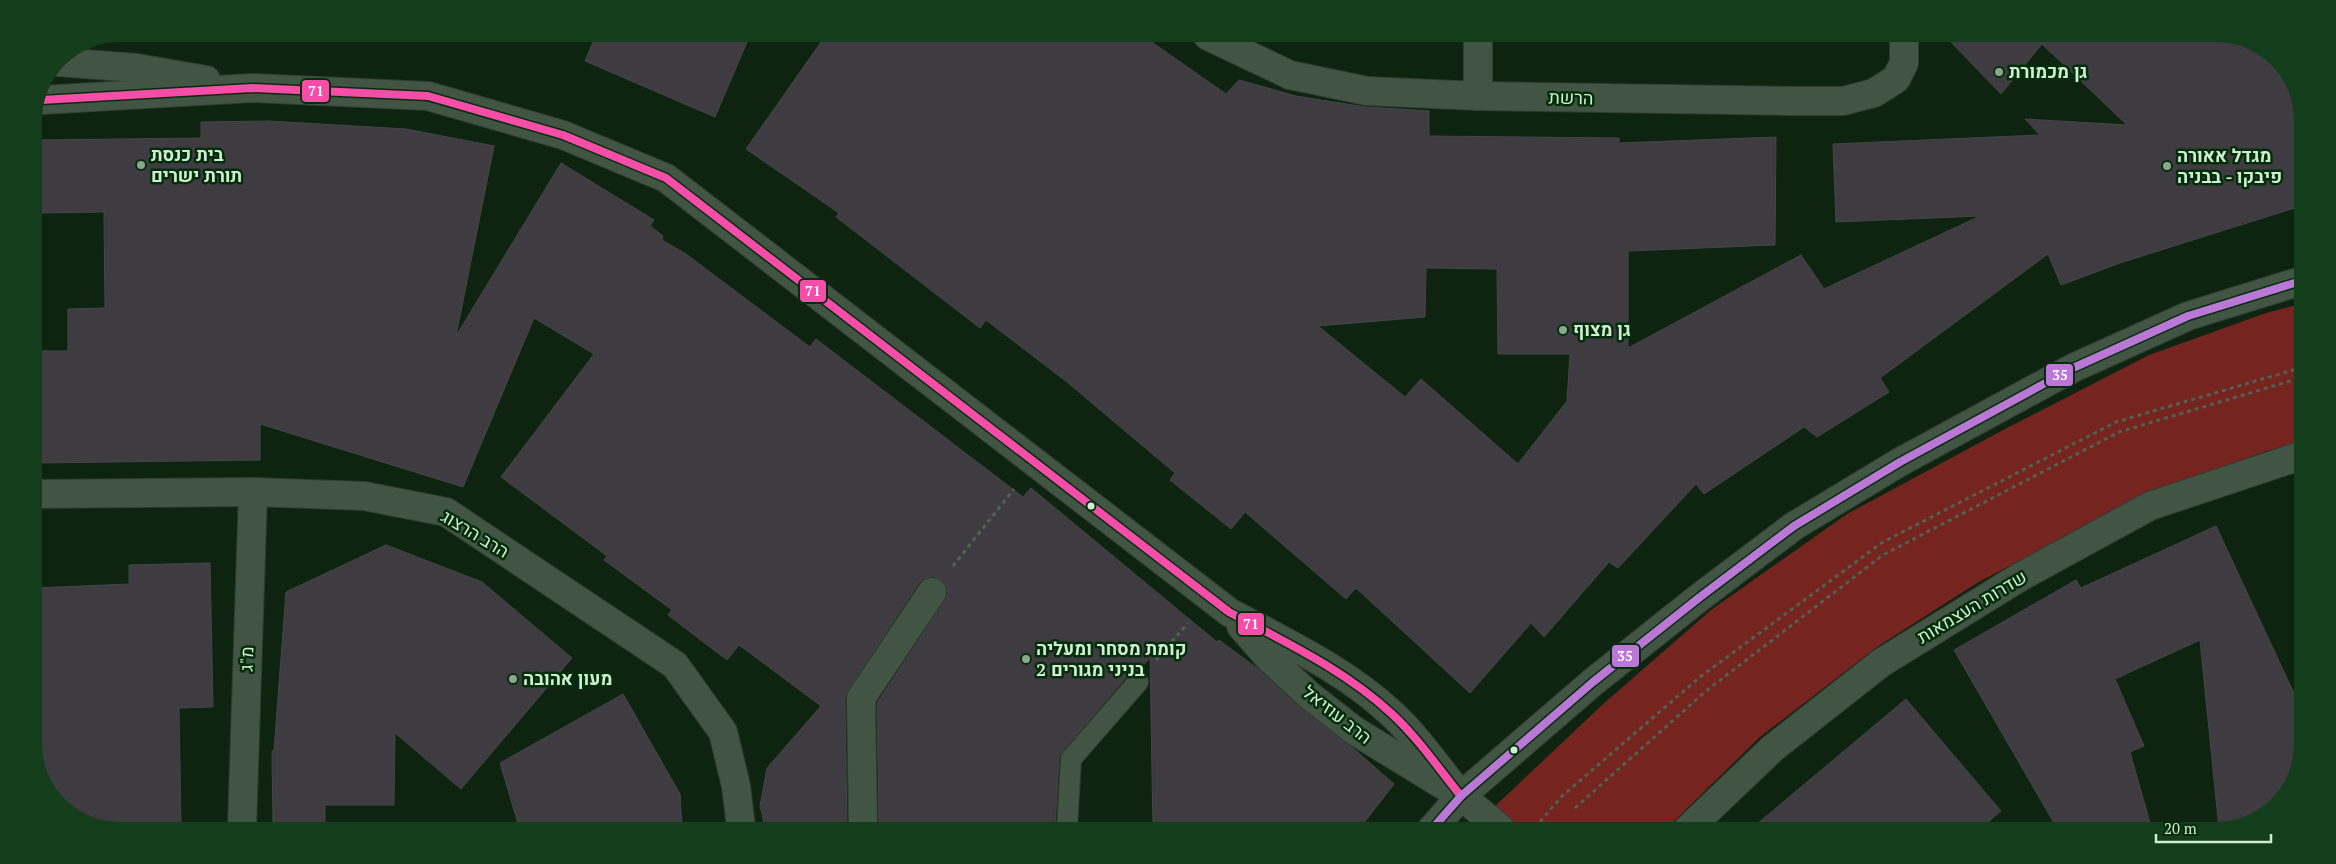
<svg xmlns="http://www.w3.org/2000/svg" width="2336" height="864" font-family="'PT Serif',Heebo,serif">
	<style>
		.green { fill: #762420 }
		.building { fill: #3f3c41; stroke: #444646; fill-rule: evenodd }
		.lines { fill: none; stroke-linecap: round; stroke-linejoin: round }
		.service-casing { stroke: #2e3e2f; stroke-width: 22 }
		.minor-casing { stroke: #2e3e2f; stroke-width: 30 }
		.tertiary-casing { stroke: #2e3e2f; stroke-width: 30 }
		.secondary-casing { stroke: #2e3e2f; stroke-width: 30 }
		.path { stroke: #516152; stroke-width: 3; stroke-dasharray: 4 4; stroke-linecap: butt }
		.service { stroke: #425444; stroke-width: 20 }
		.minor { stroke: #425444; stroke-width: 28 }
		.tertiary { stroke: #425444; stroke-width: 28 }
		.secondary { stroke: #425444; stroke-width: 28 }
		.bus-1-casing { stroke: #042e0b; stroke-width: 11 }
		.bus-2-casing { stroke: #042e0b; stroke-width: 11 }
		.bus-1 { stroke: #f54da8; stroke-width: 8 }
		.bus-2 { stroke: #ba77d6; stroke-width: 8 }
		.poi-dot { fill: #8ca68e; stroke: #042e0b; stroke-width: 2 }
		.bus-dot { fill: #d0ecd1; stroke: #042e0b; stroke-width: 2 }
		.labels { text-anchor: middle; stroke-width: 5; stroke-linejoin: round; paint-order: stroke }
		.poi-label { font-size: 18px; font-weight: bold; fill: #d0ecd1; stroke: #042e0b; text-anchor: start }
		.street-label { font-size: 18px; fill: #d0ecd1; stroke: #042e0b }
		.line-badge { stroke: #042e0b; stroke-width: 2 }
		.badge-label { font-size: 14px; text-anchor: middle; font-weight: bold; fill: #fff }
	</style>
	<rect width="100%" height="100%" fill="#0e2411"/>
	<!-- green -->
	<path class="green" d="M 2301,304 L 2300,442 L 2267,451 L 2144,495 L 1977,583 L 1877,647 L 1760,737 L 1666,829 L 1471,829 L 1602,705 L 1711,610 L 1847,514 L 2005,429 L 2149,355 L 2266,313 Z"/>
	<!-- building -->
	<g class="building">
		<path d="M 596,35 L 750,35 L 715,117 L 585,61 Z"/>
		<path d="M 826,35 L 1143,36 L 1226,94 L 1239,80 L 1296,96 L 1366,107 L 1429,111 L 1429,136 L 1619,138 L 1619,143 L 1776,137 L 1775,245 L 1628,251 L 1628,348 L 1801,255 L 1824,289 L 1980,216 L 1836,222 L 1833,144 L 2040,135 L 2025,119 L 2127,125 L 2042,44 L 2001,94 L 1947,38 L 2243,38 L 2284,67 L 2302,114 L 2301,206 L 2120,263 L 2061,285 L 2048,254 L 1880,378 L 1889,392 L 1817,437 L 1804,427 L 1704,494 L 1696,484 L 1618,568 L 1609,562 L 1544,637 L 1531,623 L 1470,693 L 1356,588 L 1346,599 L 1245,512 L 1231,529 L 1170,480 L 1175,473 L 1067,382 L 986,320 L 980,328 L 836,217 L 839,213 L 746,149 ZM 1426,268 L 1497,269 L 1498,354 L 1570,354 L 1567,401 L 1518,464 L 1421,379 L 1405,397 L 1318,326 L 1425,317 Z"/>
		<path d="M 268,121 L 406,129 L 494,146 L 456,336 L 561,163 L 654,220 L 650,226 L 663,236 L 662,240 L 686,254 L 810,347 L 816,339 L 1023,497 L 1031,488 L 1217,642 L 1219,640 L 1257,668 L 1299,707 L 1354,749 L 1394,784 L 1360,828 L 1153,828 L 1150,658 L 1139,670 L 1129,674 L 1062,752 L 1059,758 L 1055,828 L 879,827 L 877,703 L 945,600 L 948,593 L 946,585 L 940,579 L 933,576 L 925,578 L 919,583 L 848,690 L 845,698 L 847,827 L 765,827 L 760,806 L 767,768 L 821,706 L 739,645 L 727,660 L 668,615 L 672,610 L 604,560 L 607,556 L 501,477 L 594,354 L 534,318 L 463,487 L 260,424 L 260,460 L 34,463 L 34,351 L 68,351 L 68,309 L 105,308 L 104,212 L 34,213 L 34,140 L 201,138 L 201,122 Z"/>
		<path d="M 2216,526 L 2298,702 L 2298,771 L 2268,813 L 2219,829 L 2200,640 L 2115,679 L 2144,746 L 2130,752 L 2152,830 L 2058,830 L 1954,650 L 2076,580 L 2081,588 Z"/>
		<path d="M 386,545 L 482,582 L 572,658 L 461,789 L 395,733 L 394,805 L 325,805 L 325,826 L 273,826 L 272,751 L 274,751 L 286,592 Z"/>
		<path d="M 210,563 L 213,707 L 179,708 L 181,826 L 93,826 L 52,797 L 39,764 L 38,709 L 34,709 L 34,588 L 129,584 L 129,565 Z"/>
		<path d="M 623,694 L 680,794 L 682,827 L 519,827 L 500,763 Z"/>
		<path d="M 1906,699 L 2001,811 L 1979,830 L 1751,829 Z"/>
	</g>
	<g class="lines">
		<defs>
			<path id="service" d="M 1067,828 L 1071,759 L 1138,682"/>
			<g id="minor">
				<path d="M 1208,36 L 1290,75 L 1367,91 L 1478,96 L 1789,101 L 1843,101 L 1874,93 L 1896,79 L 1904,63 L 1904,38"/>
				<path d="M 1478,37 L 1478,96"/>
				<path d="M 34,494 L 253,492 L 364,496 L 446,512 L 675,665 L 723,732 L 736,786 L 741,827"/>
				<path d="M 242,826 L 253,492"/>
				<path d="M 863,827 L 861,698 L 932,592"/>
			</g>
			<g id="tertiary">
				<path d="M 58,62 L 137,68 L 206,80"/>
				<path d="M 41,100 L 252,88 L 428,96 L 563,135 L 666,178 L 1229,612 C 1285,642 1345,670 1392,714 C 1418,738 1439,769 1461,796"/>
				<path d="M 1241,626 L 1270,659 L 1310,696 L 1355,731 L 1461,796 L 1501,829"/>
			</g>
			<g id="secondary">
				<path d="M 1432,829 L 1461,796 L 1593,682 L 1700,597 L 1794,526 L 1900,462 L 2073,368 L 2188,316 L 2301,281"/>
				<path d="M 1688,829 L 1773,748 L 1881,663 L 2020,577 L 2150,506 L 2300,456"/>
			</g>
		</defs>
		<!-- service casing -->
		<use href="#service" class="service-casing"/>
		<!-- minor casing -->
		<use href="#minor" class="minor-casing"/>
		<!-- tertiary casing -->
		<use href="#tertiary" class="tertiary-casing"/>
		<!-- secondary casing -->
		<use href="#secondary" class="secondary-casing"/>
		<!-- path -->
		<g class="path">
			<path d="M 953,566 L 1014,489"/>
			<path d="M 1156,660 L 1188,623"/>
			<path d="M 1575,808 L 1706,691 L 1883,555 L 2119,432 L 2300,378"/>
			<path d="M 1535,828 L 1561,797 L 1700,677 L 1883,542 L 2116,422 L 2300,368"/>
		</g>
		<!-- service -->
		<use href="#service" class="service"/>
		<!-- minor -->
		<use href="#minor" class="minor"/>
		<!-- tertiary -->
		<use href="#tertiary" class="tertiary"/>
		<!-- secondary -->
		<use href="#secondary" class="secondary"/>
		<defs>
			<path id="bus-1" d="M 41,100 L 252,88 L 428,96 L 563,135 L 666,178 L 1229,612 C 1285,642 1345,670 1392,714 C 1418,738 1439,769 1461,796"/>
			<path id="bus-2" d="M 1432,829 L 1461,796 L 1593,682 L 1700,597 L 1794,526 L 1900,462 L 2073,368 L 2188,316 L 2301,281"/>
		</defs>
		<!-- bus-1 casing -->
		<use href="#bus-1" class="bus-1-casing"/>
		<!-- bus-2 casing -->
		<use href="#bus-2" class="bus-2-casing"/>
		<!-- bus-1 -->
		<use href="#bus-1" class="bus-1"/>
		<!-- bus-2 -->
		<use href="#bus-2" class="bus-2"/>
	</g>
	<!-- markers -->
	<g class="poi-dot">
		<circle cx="1999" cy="72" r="5"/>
		<circle cx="141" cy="165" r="5"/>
		<circle cx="2167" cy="166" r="5"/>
		<circle cx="1563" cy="330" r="5"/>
		<circle cx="1026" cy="659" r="5"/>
		<circle cx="513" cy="679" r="5"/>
	</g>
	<g class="bus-dot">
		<circle cx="1091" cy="506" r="4.5"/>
		<circle cx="1514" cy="750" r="4.5"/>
	</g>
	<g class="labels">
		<!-- poi labels -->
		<g class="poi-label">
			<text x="2009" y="78">גן מכמורת</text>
			<text x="151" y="161">בית כנסת<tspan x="151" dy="21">תורת ישרים</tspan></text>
			<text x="2177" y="162">מגדל אאורה<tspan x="2177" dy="21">פיבקו - בבניה</tspan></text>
			<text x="1573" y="336">גן מצוף</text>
			<text x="1036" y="655">קומת מסחר ומעליה<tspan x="1036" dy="21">2 בניני מגורים</tspan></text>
			<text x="523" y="685">מעון אהובה</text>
		</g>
		<!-- street labels -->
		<g class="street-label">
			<text transform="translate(1571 98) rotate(1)" y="6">הרשת</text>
			<text transform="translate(475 534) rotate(31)" y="6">הרב הרצוג</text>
			<text transform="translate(1972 607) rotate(-31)" y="6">שדרות העצמאות</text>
			<text transform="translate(247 659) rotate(-88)" y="6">מ"ג</text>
			<text transform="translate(1337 715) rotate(38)" y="6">הרב עוזיאל</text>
		</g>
	</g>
	<!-- crop -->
	<path d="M0 0H2336V864H0ZM120 42H2216A78 78 0 0 1 2294 120V744A78 78 0 0 1 2216 822H120A78 78 0 0 1 42 744V120A78 78 0 0 1 120 42Z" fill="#143d1b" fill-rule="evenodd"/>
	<g class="line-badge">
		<rect x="301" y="79" width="29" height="24" rx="5" fill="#f54da8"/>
		<rect x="799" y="279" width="28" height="24" rx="5" fill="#f54da8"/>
		<rect x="2045" y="363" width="29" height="24" rx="5" fill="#ba77d6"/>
		<rect x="1237" y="612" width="28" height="24" rx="5" fill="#f54da8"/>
		<rect x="1611" y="644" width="29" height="24" rx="5" fill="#ba77d6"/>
	</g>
	<g class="badge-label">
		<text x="316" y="96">71</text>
		<text x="813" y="296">71</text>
		<text x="2060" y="380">35</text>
		<text x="1251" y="629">71</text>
		<text x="1625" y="661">35</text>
	</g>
	<!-- scale -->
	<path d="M2156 834v8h115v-8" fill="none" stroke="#d0ecd1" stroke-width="2.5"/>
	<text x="2164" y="834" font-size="15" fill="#d0ecd1" stroke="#042e0b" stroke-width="4" paint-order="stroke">20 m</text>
</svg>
